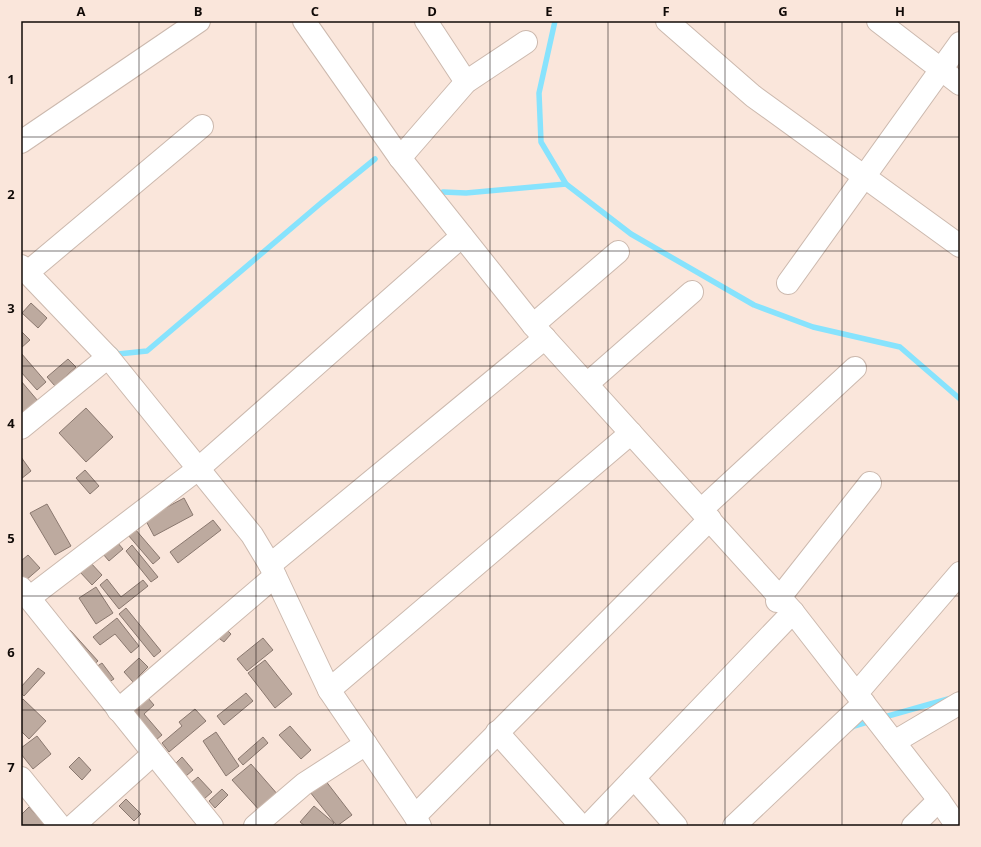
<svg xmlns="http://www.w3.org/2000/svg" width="981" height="847" font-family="'Open Sans',sans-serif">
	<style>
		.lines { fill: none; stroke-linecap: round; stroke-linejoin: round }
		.stream { stroke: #87e3fd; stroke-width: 5.5 }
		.building { fill: #bdaa9f; stroke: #8a786f }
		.street-casing { stroke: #ccb9ae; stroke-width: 24 }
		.secondary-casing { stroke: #ccb9ae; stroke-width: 24 }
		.street { stroke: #fff; stroke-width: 22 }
		.secondary { stroke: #fff; stroke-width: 22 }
		.grid { fill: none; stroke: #100a07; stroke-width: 1; stroke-opacity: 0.55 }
		.neatline { fill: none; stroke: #100a07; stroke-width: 1.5 }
		.grid-label { font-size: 13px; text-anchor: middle; font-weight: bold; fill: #100a07 }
	</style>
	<rect width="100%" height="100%" fill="#fae6db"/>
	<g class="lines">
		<!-- stream -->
		<g class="stream">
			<path d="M 555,21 L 539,93 L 541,142 L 566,184 L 631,234 L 754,305 L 813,327 L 900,347 L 960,399"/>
			<path d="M 443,192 L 466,193 L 566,184"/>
			<path d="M 114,350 L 118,354 L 147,351 L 321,203 L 375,159"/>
			<path d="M 881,718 L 948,699"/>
			<path d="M 851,728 L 854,726 L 871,721"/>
		</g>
	</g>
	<!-- building -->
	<g class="building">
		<path d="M 31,303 L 47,318 L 38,328 L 22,313 Z"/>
		<path d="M 21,331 L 30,340 L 21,348 Z"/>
		<path d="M 21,353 L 46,382 L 37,390 L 21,372 Z"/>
		<path d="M 68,359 L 76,367 L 55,386 L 47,377 Z"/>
		<path d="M 21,381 L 38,401 L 21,415 Z"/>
		<path d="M 86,408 L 113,437 L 86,462 L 59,433 Z"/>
		<path d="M 21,457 L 31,471 L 21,479 Z"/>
		<path d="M 85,470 L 99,486 L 90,494 L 76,478 Z"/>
		<path d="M 184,498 L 193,515 L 154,536 L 145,519 Z"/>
		<path d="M 47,504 L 71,546 L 55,555 L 30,513 Z"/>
		<path d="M 213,520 L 221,530 L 178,563 L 170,552 Z"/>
		<path d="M 135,529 L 160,558 L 153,564 L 128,535 Z"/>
		<path d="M 117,542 L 123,549 L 109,561 L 103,554 Z"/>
		<path d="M 132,545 L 158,577 L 151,582 L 126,551 Z"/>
		<path d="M 28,555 L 40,568 L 25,581 L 21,576 L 21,561 Z"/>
		<path d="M 90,562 L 102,575 L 92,585 L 80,572 Z"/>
		<path d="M 107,579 L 121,597 L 143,580 L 148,586 L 119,609 L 100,585 Z"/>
		<path d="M 96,587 L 113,613 L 96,624 L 79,598 Z"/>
		<path d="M 126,608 L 161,651 L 154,657 L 119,614 Z"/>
		<path d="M 117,618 L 139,646 L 131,653 L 115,634 L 100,645 L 93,637 Z"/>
		<path d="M 224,627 L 231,634 L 224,642 L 216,636 Z"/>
		<path d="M 70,630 L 98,661 L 90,668 L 62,638 Z"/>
		<path d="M 263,638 L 273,650 L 247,671 L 237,659 Z"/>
		<path d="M 139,658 L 148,667 L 133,682 L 124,672 Z"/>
		<path d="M 265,660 L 292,694 L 275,708 L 248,673 Z"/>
		<path d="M 102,663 L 114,679 L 104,685 L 93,669 Z"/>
		<path d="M 38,668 L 45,673 L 24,696 L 21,693 L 21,687 Z"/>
		<path d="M 246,693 L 253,701 L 224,725 L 217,716 Z"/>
		<path d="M 148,698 L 154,705 L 144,714 L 162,735 L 156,740 L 132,712 Z"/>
		<path d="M 23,699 L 46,721 L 29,739 L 21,731 L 21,701 Z"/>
		<path d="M 195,709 L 206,721 L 169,752 L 162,743 L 182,726 L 179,722 Z"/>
		<path d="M 290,726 L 311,750 L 301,759 L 279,735 Z"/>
		<path d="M 216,732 L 239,766 L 226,776 L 203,741 Z"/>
		<path d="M 37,736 L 51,754 L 33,769 L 21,754 L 21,748 Z"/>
		<path d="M 263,737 L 268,743 L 243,765 L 238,759 Z"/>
		<path d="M 79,757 L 91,770 L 82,780 L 69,767 Z"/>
		<path d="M 182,757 L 193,770 L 186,776 L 175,764 Z"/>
		<path d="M 251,764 L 279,796 L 261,812 L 232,780 Z"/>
		<path d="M 198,777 L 212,792 L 204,799 L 190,784 Z"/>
		<path d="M 325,780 L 352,815 L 337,826 L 310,792 Z"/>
		<path d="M 222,789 L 228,795 L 215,808 L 209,801 Z"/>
		<path d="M 126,799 L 141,814 L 134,821 L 119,806 Z"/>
		<path d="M 314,806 L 334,823 L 331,826 L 305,826 L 300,822 Z"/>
		<path d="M 29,807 L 46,826 L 21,826 L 21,815 Z"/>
	</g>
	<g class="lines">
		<defs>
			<g id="street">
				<path d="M 426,21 L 466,82"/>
				<path d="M 667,21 L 753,96 L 960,246"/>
				<path d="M 878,21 L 960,84"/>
				<path d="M 21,142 L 199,21"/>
				<path d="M 400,158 L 466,82 L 526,42"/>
				<path d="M 21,266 L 108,357 L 252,535 L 270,565 L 329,690 L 415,816 L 420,826"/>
				<path d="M 28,272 L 202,126"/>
				<path d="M 788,283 L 960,43"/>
				<path d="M 533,325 L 618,252"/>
				<path d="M 587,384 L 692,292"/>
				<path d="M 21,428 L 108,357"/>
				<path d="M 701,510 L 855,368"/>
				<path d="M 270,565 L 545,338"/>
				<path d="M 21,588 L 212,826"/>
				<path d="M 29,598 L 198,469 L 462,236"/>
				<path d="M 777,601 L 870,483"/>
				<path d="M 329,690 L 631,433"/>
				<path d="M 857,693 L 960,573"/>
				<path d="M 118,710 L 275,576"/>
				<path d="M 497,732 L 581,826"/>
				<path d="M 894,742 L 960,703"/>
				<path d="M 21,778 L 60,826"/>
				<path d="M 634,778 L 676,826"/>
				<path d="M 415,816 L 710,519"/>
				<path d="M 73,826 L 153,754"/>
				<path d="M 255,826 L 304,784 L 366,744"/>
				<path d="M 588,826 L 793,612"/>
				<path d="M 734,826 L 864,703"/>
				<path d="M 913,826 L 939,800"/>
			</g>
			<path id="secondary" d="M 304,21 L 400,158 L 533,325 L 793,612 L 939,800 L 957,826"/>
		</defs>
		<!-- street casing -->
		<use href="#street" class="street-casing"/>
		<!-- secondary casing -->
		<use href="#secondary" class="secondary-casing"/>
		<!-- street -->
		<use href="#street" class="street"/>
		<!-- secondary -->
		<use href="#secondary" class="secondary"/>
	</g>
	<!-- grid -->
	<path class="grid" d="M 139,21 L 139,826M 256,21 L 256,826M 373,21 L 373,826M 490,21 L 490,826M 608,21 L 608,826M 725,21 L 725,826M 842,21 L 842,826M 21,137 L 960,137M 21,251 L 960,251M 21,366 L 960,366M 21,481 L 960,481M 21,596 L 960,596M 21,710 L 960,710"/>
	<!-- border -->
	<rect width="981" height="847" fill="none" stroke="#fae6db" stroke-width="44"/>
	<rect x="22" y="22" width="937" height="803" class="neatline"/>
	<g class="grid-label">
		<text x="81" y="16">A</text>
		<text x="198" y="16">B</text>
		<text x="315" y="16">C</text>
		<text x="432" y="16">D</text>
		<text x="549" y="16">E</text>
		<text x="666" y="16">F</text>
		<text x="783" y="16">G</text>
		<text x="900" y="16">H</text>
		<text x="11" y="84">1</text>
		<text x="11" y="199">2</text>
		<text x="11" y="313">3</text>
		<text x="11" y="428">4</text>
		<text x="11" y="543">5</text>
		<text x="11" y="657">6</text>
		<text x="11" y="772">7</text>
	</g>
</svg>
